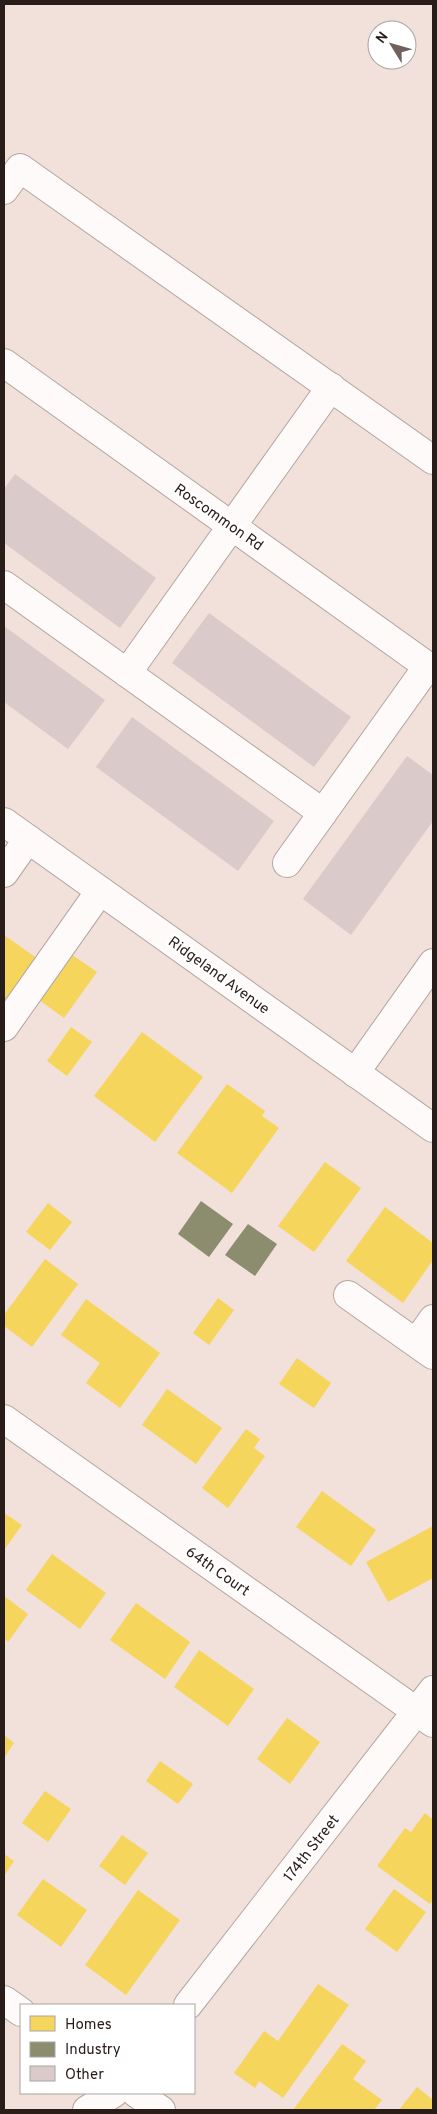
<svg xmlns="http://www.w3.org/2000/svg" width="437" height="2114" font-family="Overpass,sans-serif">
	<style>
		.homes { fill: #f6d55c }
		.industry { fill: #8c8c6e }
		.building { fill: #dacac9 }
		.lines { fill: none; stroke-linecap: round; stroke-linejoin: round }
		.minor-casing { stroke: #b3a6a1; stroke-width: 30 }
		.minor { stroke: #fdfaf9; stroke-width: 28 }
		.labels { text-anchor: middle; stroke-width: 5; stroke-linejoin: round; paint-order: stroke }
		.street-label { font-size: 15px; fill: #291d19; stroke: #fff }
	</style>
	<rect width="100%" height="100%" fill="#f2e0da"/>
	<!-- homes -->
	<g class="homes">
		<path d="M 4,935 L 38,959 L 4,1007 Z"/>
		<path d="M 68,952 L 97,972 L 64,1018 L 35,997 Z"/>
		<path d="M 71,1027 L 92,1042 L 67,1076 L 47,1061 Z"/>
		<path d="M 142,1032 L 203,1077 L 155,1142 L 94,1096 Z"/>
		<path d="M 227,1084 L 265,1111 L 262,1116 L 279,1128 L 232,1193 L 177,1153 Z"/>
		<path d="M 325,1162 L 361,1188 L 314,1252 L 278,1226 Z"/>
		<path d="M 48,1203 L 72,1222 L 50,1250 L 26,1232 Z"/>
		<path d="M 385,1207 L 433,1243 L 433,1260 L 403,1303 L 346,1261 Z"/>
		<path d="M 45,1259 L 78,1284 L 32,1347 L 4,1326 L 4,1315 Z"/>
		<path d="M 218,1298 L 234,1310 L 209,1345 L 193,1333 Z"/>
		<path d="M 86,1299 L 160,1353 L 120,1408 L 86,1383 L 100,1363 L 61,1335 Z"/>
		<path d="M 297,1358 L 331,1383 L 314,1408 L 279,1384 Z"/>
		<path d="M 167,1389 L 222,1428 L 196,1464 L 142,1425 Z"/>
		<path d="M 246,1429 L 260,1439 L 254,1448 L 265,1456 L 228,1508 L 202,1488 Z"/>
		<path d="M 322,1491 L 376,1530 L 351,1566 L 296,1527 Z"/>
		<path d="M 4,1513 L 22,1525 L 4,1550 Z"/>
		<path d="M 433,1526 L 433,1578 L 388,1602 L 366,1562 Z"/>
		<path d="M 52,1554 L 106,1593 L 80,1629 L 26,1590 Z"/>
		<path d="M 4,1596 L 28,1614 L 8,1642 L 4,1638 Z"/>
		<path d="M 136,1603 L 190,1642 L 165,1679 L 110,1640 Z"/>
		<path d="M 199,1650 L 254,1689 L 228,1726 L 174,1687 Z"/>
		<path d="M 287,1718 L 320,1742 L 290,1784 L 257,1759 Z"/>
		<path d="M 4,1735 L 14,1743 L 4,1758 Z"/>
		<path d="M 160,1761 L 193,1784 L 178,1804 L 146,1781 Z"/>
		<path d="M 45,1791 L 71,1809 L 48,1842 L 22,1823 Z"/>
		<path d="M 425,1813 L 433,1820 L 433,1900 L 430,1904 L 377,1866 L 405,1828 L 411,1832 Z"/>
		<path d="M 122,1835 L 148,1853 L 125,1885 L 99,1866 Z"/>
		<path d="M 4,1854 L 14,1861 L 4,1876 Z"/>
		<path d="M 43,1879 L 87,1910 L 61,1947 L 17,1915 Z"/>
		<path d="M 394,1889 L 426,1912 L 397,1952 L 365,1929 Z"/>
		<path d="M 138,1890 L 180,1920 L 126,1995 L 85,1965 Z"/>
		<path d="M 318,1984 L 349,2005 L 283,2098 L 259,2081 L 255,2088 L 234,2073 L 264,2031 L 278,2041 Z"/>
		<path d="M 342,2044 L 366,2061 L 353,2079 L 382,2100 L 374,2110 L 293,2110 Z"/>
		<path d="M 417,2087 L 433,2100 L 433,2110 L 399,2110 Z"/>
	</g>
	<!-- industry -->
	<g class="industry">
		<path d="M 201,1201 L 233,1224 L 209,1257 L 178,1234 Z"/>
		<path d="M 248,1224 L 277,1244 L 255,1276 L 225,1255 Z"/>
	</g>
	<!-- building -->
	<g class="building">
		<path d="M 15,474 L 156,578 L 120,628 L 4,543 L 4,489 Z"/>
		<path d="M 209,613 L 351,717 L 314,767 L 172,663 Z"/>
		<path d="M 4,626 L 105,700 L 68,749 L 4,702 Z"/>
		<path d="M 132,717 L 274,821 L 238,871 L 96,767 Z"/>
		<path d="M 407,756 L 433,775 L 433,821 L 351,935 L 303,899 Z"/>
	</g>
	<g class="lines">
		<defs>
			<g id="minor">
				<path d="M 4,190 L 20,168 L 433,460"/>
				<path d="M 4,363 L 433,670"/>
				<path d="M 4,585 L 323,813"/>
				<path d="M 127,673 L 331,387"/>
				<path d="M 4,822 L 433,1128"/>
				<path d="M 287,863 L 428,666"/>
				<path d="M 4,873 L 28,839"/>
				<path d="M 4,1027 L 100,891"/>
				<path d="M 355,1073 L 433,963"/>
				<path d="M 348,1295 L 433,1355"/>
				<path d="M 417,1342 L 433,1319"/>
				<path d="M 4,1419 L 433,1723"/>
				<path d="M 4,2000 L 21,2012"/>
				<path d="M 188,2005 L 433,1690"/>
				<path d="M 136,2093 L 161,2110"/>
				<path d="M 87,2110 L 114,2093"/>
			</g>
		</defs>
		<!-- minor casing -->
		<use href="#minor" class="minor-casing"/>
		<!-- minor -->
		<use href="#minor" class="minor"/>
	</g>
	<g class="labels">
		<!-- street labels -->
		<g class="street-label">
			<text transform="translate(219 517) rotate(35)" y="5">Roscommon Rd</text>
			<text transform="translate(219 975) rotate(36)" y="5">Ridgeland Avenue</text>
			<text transform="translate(218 1571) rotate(35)" y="5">64th Court</text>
			<text transform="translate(311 1848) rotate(-52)" y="5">174th Street</text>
		</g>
	</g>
	<!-- border -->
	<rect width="437" height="2114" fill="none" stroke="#291d19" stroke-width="10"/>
	<!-- legend -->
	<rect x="20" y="2004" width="175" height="90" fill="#ffffff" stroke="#a9a5a3"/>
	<rect x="30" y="2016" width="25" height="15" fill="#f6d55c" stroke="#a9a5a3"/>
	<text x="65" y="2029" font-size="15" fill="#291d19">Homes</text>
	<rect x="30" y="2042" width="25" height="15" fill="#8c8c6e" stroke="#a9a5a3"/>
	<text x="65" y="2054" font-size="15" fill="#291d19">Industry</text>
	<rect x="30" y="2066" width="25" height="15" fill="#dacac9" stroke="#a9a5a3"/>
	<text x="65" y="2079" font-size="15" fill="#291d19">Other</text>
	<!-- north arrow -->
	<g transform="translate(392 45) rotate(307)"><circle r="24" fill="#ffffff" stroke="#a9a5a3"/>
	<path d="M0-4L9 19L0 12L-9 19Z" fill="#6f615d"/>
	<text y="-8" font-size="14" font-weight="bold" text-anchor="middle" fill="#291d19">N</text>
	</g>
</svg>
